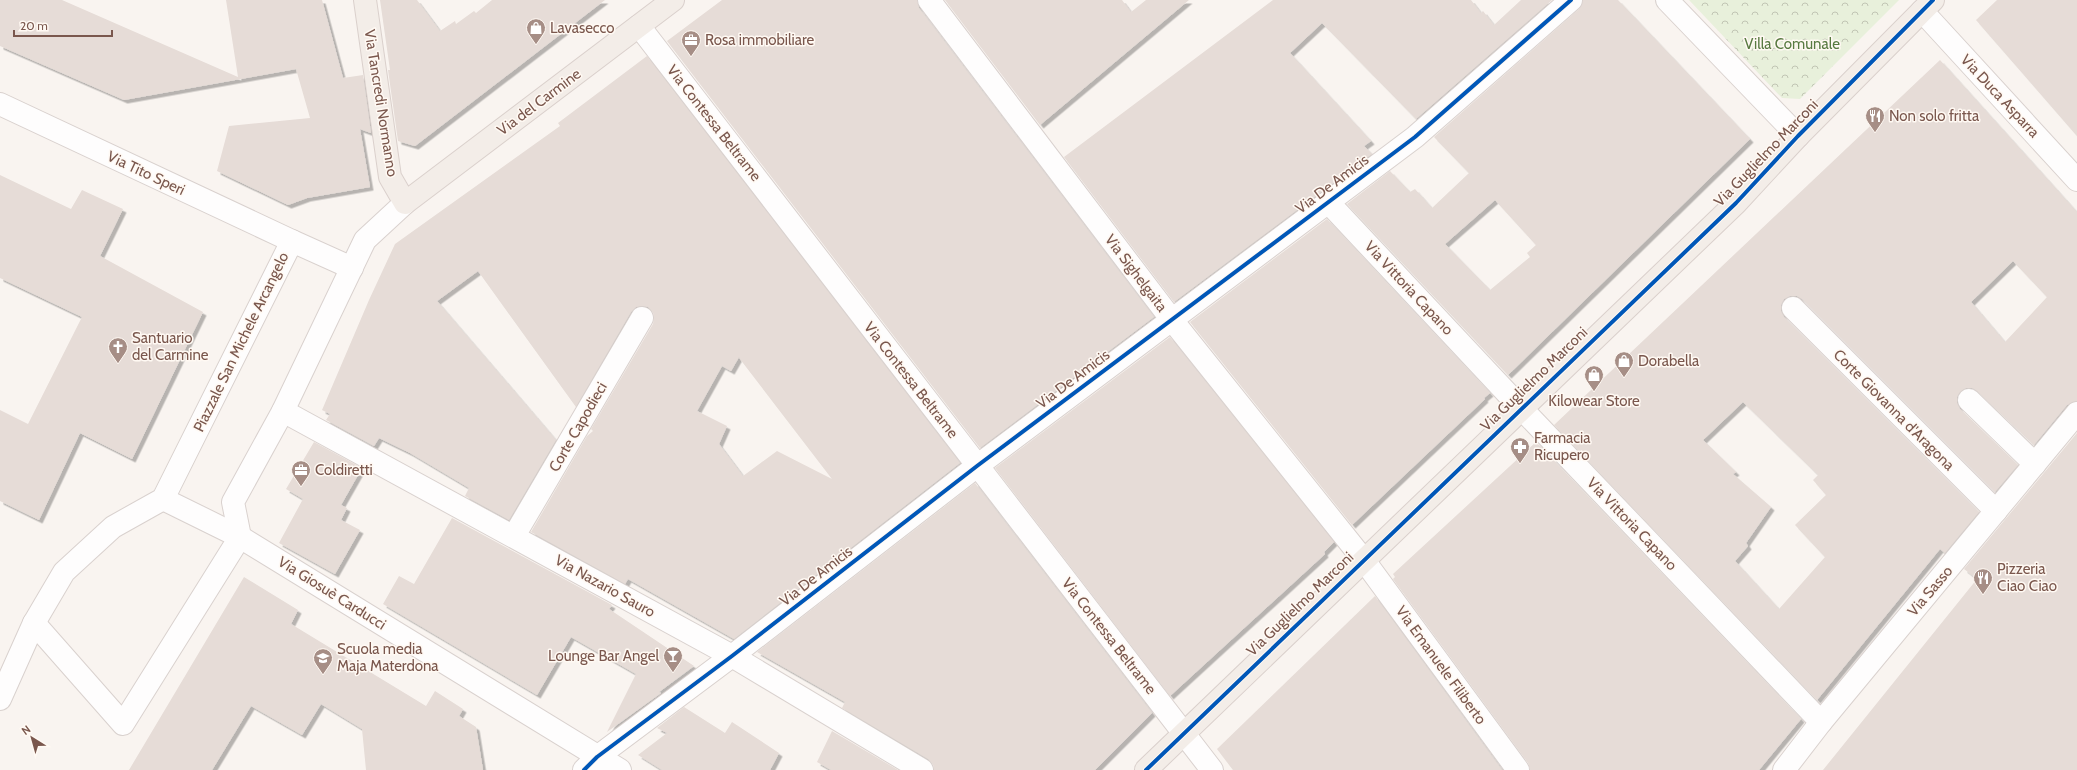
<svg xmlns="http://www.w3.org/2000/svg" width="2077" height="770" font-family="Cabin,sans-serif">
	<style>
		.forest { fill: url(#forest-crowns) }
		.building { fill: #e6dcd7; fill-rule: evenodd; filter: url(#shadow) }
		.lines { fill: none; stroke-linecap: round; stroke-linejoin: round }
		.minor-casing { stroke: #d9d1ce; stroke-width: 24 }
		.major-casing { stroke: #dad0cc; stroke-width: 24 }
		.minor { stroke: #fefdfd; stroke-width: 22 }
		.major { stroke: #f3ede8; stroke-width: 22 }
		.cycleway-casing { stroke: #fff9f3; stroke-width: 6 }
		.cycleway { stroke: #0057b8; stroke-width: 4 }
		.labels { text-anchor: middle; stroke-width: 3; stroke-linejoin: round; paint-order: stroke }
		.poi-label { font-size: 15px; fill: #7a574d; stroke: #fff9f3; text-anchor: start }
		.park-label { font-size: 15px; fill: #587a41; stroke: #fff9f3 }
		.street-label { font-size: 15px; fill: #7a574d; stroke: #fff9f3 }
	</style>
	<defs>
		<pattern id="forest-crowns" width="20" height="18" patternUnits="userSpaceOnUse"><rect width="20" height="18" fill="#e8f0db"/><path d="M2 6a3 3 0 1 1 6 0M12 15a3 3 0 1 1 6 0" fill="none" stroke="#c1c5b4"/></pattern>
		<filter id="shadow"><feDropShadow dx="3.5" dy="3.5" stdDeviation="0" flood-color="#0004"/></filter>
	</defs>
	<rect width="100%" height="100%" fill="#f9f4f0"/>
	<!-- forest -->
	<path class="forest" d="M 1689,0 L 1899,0 L 1800,99 L 1782,98 Z"/>
	<!-- building -->
	<g class="building">
		<path d="M 0,0 L 62,0 L 238,77 L 226,0 L 322,0 L 343,78 L 363,75 L 371,133 L 360,129 L 370,187 L 307,198 L 288,205 L 217,171 L 229,126 L 310,118 L 296,69 L 124,100 L 0,46 Z"/>
		<path d="M 380,0 L 417,0 L 440,31 L 455,21 L 456,24 L 474,11 L 476,13 L 492,0 L 605,0 L 415,146 L 398,141 L 388,70 L 390,70 Z"/>
		<path d="M 722,0 L 917,0 L 919,8 L 1154,317 L 980,448 L 667,41 Z"/>
		<path d="M 945,0 L 1122,0 L 1131,12 L 1146,0 L 1189,0 L 1040,125 Z"/>
		<path d="M 1273,0 L 1471,0 L 1481,13 L 1483,11 L 1494,25 L 1521,0 L 1552,0 L 1416,119 L 1322,23 L 1290,53 L 1371,141 L 1364,146 L 1372,154 L 1174,302 L 1064,157 Z"/>
		<path d="M 1583,0 L 1618,0 L 1750,139 L 1508,375 L 1347,204 L 1390,171 L 1410,192 L 1415,189 L 1432,208 L 1469,173 L 1434,137 L 1579,9 ZM 1495,200 L 1536,245 L 1527,253 L 1530,257 L 1490,290 L 1445,244 Z"/>
		<path d="M 1997,0 L 2077,0 L 2077,136 L 1976,20 Z"/>
		<path d="M 647,56 L 960,463 L 734,639 L 628,579 L 625,584 L 531,532 L 587,436 L 593,431 L 591,429 L 653,324 L 654,318 L 653,312 L 648,307 L 642,306 L 636,307 L 631,312 L 576,407 L 478,271 L 437,301 L 556,440 L 509,520 L 465,496 L 469,488 L 410,453 L 379,438 L 374,446 L 326,420 L 330,414 L 322,410 L 369,300 L 395,244 L 560,126 L 558,123 ZM 739,357 L 740,359 L 832,479 L 777,451 L 743,476 L 719,444 L 727,426 L 697,411 L 722,366 L 731,371 Z"/>
		<path d="M 1940,60 L 2077,212 L 2077,401 L 2067,405 L 2034,445 L 1977,391 L 1972,388 L 1966,388 L 1960,392 L 1957,397 L 1957,403 L 1960,409 L 2018,465 L 1995,492 L 1802,299 L 1797,296 L 1790,296 L 1784,299 L 1781,305 L 1781,311 L 1784,317 L 1979,512 L 1945,553 L 1940,549 L 1817,700 L 1554,425 ZM 2013,261 L 2047,297 L 2005,342 L 1971,302 ZM 1743,402 L 1818,475 L 1813,480 L 1826,495 L 1795,525 L 1825,557 L 1779,609 L 1735,561 L 1748,546 L 1746,543 L 1771,507 L 1733,474 L 1736,472 L 1703,440 Z"/>
		<path d="M 0,175 L 71,209 L 82,190 L 123,209 L 100,256 L 203,312 L 132,459 L 80,433 L 39,520 L 0,501 L 0,410 L 28,424 L 82,317 L 0,278 Z"/>
		<path d="M 1327,219 L 1490,393 L 1484,398 L 1485,399 L 1352,525 L 1190,322 Z"/>
		<path d="M 1170,337 L 1334,542 L 1324,552 L 1325,554 L 1170,696 L 995,468 Z"/>
		<path d="M 2077,433 L 2077,770 L 1823,770 L 1977,579 L 1964,569 Z"/>
		<path d="M 314,442 L 362,468 L 341,505 L 347,508 L 341,520 L 360,530 L 335,574 L 279,543 L 303,499 L 286,489 Z"/>
		<path d="M 1536,442 L 1801,719 L 1759,770 L 1530,770 L 1528,763 L 1393,579 L 1395,577 L 1393,574 Z"/>
		<path d="M 975,483 L 1152,713 L 1095,770 L 934,770 L 933,764 L 928,759 L 842,708 L 845,702 L 757,652 Z"/>
		<path d="M 452,518 L 612,605 L 609,609 L 694,666 L 659,692 L 661,693 L 607,732 L 636,674 L 571,637 L 537,695 L 383,604 L 399,576 L 414,584 Z"/>
		<path d="M 244,577 L 298,610 L 291,624 L 426,706 L 435,691 L 463,709 L 459,716 L 476,727 L 483,770 L 366,770 L 362,729 L 321,704 L 302,735 L 251,706 L 212,770 L 129,770 Z"/>
		<path d="M 1375,596 L 1502,770 L 1233,770 L 1217,749 Z"/>
		<path d="M 684,707 L 725,733 L 732,722 L 779,753 L 770,770 L 662,770 L 638,755 L 667,733 L 657,728 Z"/>
		<path d="M 832,731 L 898,770 L 831,770 L 817,762 Z"/>
	</g>
	<g class="lines">
		<defs>
			<g id="minor">
				<path d="M 929,0 L 1172,320 L 1363,559 L 1518,770"/>
				<path d="M 1667,0 L 1798,136"/>
				<path d="M 1922,11 L 2077,180"/>
				<path d="M 639,26 L 1212,770"/>
				<path d="M 0,104 L 292,241"/>
				<path d="M 1328,202 L 1521,408 L 1821,722"/>
				<path d="M 1793,308 L 1996,511"/>
				<path d="M 1969,400 L 2035,464"/>
				<path d="M 283,411 L 732,656 L 922,770"/>
				<path d="M 163,499 L 240,537 L 620,770"/>
				<path d="M 514,536 L 642,318"/>
				<path d="M 34,623 L 123,724 L 240,537 L 233,502 L 283,411 L 365,240 L 405,203"/>
				<path d="M 0,699 L 34,623 L 64,572 L 113,527 L 163,499 L 292,241 L 352,268"/>
				<path d="M 584,770 L 597,757 L 732,656 L 977,466 L 1415,137 L 1571,0"/>
				<path d="M 1784,770 L 1821,722 L 2077,413"/>
			</g>
			<g id="major">
				<path d="M 365,0 L 390,177 L 405,203 L 673,0"/>
				<path d="M 1146,770 L 1736,203 L 1798,136 L 1933,0"/>
			</g>
		</defs>
		<!-- minor casing -->
		<use href="#minor" class="minor-casing"/>
		<!-- major casing -->
		<use href="#major" class="major-casing"/>
		<!-- minor -->
		<use href="#minor" class="minor"/>
		<!-- major -->
		<use href="#major" class="major"/>
		<defs>
			<g id="cycleway">
				<path d="M 584,770 L 597,757 L 732,656 L 977,466 L 1415,137 L 1571,0"/>
				<path d="M 1146,770 L 1736,203 L 1798,136 L 1933,0"/>
			</g>
		</defs>
		<!-- cycleway casing -->
		<use href="#cycleway" class="cycleway-casing"/>
		<!-- cycleway -->
		<use href="#cycleway" class="cycleway"/>
	</g>
	<!-- icons -->
	<defs>
		<symbol id="shop-pin" viewBox="-11 -11 22 30"><path d="M0 17L-7.5 6A9.5 9.5 0 1 1 7.5 6Z" fill="#a68e86" stroke="#fff9f3"/><path d="M-5-2.5h2.3a2.7 3.5 0 0 1 5.4 0H5L5.5 6h-11ZM-1.5-2.5h3a1.5 2.3 0 0 0-3 0Z" fill="#fff"/></symbol>
		<symbol id="office-pin" viewBox="-11 -11 22 30"><path d="M0 17L-7.5 6A9.5 9.5 0 1 1 7.5 6Z" fill="#a68e86" stroke="#fff9f3"/><path d="M-6-3h4V-5.5h4V-3h4V5H-6ZM-1-4.5V-3h2v-1.5ZM-6 0V1H6V0Z" fill="#fff"/></symbol>
		<symbol id="restaurant-pin" viewBox="-11 -11 22 30"><path d="M0 17L-7.5 6A9.5 9.5 0 1 1 7.5 6Z" fill="#a68e86" stroke="#fff9f3"/><path d="M-5-6h1v4h1v-4h1v4h1v-4h1v5L-1.5 .5V6h-2V.5L-5-1ZM5-6V6H3V1.5H1.5Q1.5-4 5-6Z" fill="#fff"/></symbol>
		<symbol id="church-pin" viewBox="-11 -11 22 30"><path d="M0 17L-7.5 6A9.5 9.5 0 1 1 7.5 6Z" fill="#a68e86" stroke="#fff9f3"/><path d="M-1.2-6h2.4v3.5h3.3v2.4h-3.3V6h-2.4V-.1h-3.3v-2.4h3.3Z" fill="#fff"/></symbol>
		<symbol id="pharmacy-pin" viewBox="-11 -11 22 30"><path d="M0 17L-7.5 6A9.5 9.5 0 1 1 7.5 6Z" fill="#a68e86" stroke="#fff9f3"/><path d="M-2-6h4v4h4v4h-4v4h-4v-4h-4v-4h4Z" fill="#fff"/></symbol>
		<symbol id="bar-pin" viewBox="-11 -11 22 30"><path d="M0 17L-7.5 6A9.5 9.5 0 1 1 7.5 6Z" fill="#a68e86" stroke="#fff9f3"/><path d="M-6-5H6L.8 .8V4.5H3.5V6h-7V4.5H-.8V.8Z" fill="#fff"/></symbol>
		<symbol id="school-pin" viewBox="-11 -11 22 30"><path d="M0 17L-7.5 6A9.5 9.5 0 1 1 7.5 6Z" fill="#a68e86" stroke="#fff9f3"/><path d="M0-5L7-2L0 1L-7-2ZM-4 1L0 2.5L4 1V4Q0 6-4 4Z" fill="#fff"/></symbol>
	</defs>
	<g fill-rule="evenodd">
		<use href="#shop-pin" x="525" y="17" width="22" height="30"/>
		<use href="#office-pin" x="680" y="29" width="22" height="30"/>
		<use href="#restaurant-pin" x="1864" y="105" width="22" height="30"/>
		<use href="#church-pin" x="107" y="336" width="22" height="30"/>
		<use href="#shop-pin" x="1613" y="350" width="22" height="30"/>
		<use href="#shop-pin" x="1583" y="364" width="22" height="30"/>
		<use href="#pharmacy-pin" x="1509" y="436" width="22" height="30"/>
		<use href="#office-pin" x="290" y="459" width="22" height="30"/>
		<use href="#restaurant-pin" x="1972" y="567" width="22" height="30"/>
		<use href="#bar-pin" x="662" y="645" width="22" height="30"/>
		<use href="#school-pin" x="312" y="647" width="22" height="30"/>
	</g>
	<g class="labels">
		<!-- poi labels -->
		<g class="poi-label">
			<text x="550" y="33">Lavasecco</text>
			<text x="705" y="45">Rosa immobiliare</text>
			<text x="1889" y="121">Non solo fritta</text>
			<text x="132" y="343">Santuario<tspan x="132" dy="17">del Carmine</tspan></text>
			<text x="1638" y="366">Dorabella</text>
			<text x="1594" y="406" text-anchor="middle">Kilowear Store</text>
			<text x="1534" y="443">Farmacia<tspan x="1534" dy="17">Ricupero</tspan></text>
			<text x="315" y="475">Coldiretti</text>
			<text x="1997" y="574">Pizzeria<tspan x="1997" dy="17">Ciao Ciao</tspan></text>
			<text x="337" y="654">Scuola media<tspan x="337" dy="17">Maja Materdona</tspan></text>
			<text x="659" y="661" text-anchor="end">Lounge Bar Angel</text>
		</g>
		<!-- park labels -->
		<g class="park-label">
			<text x="1792" y="49">Villa Comunale</text>
		</g>
		<!-- street labels -->
		<g class="street-label">
			<text transform="translate(2000 96) rotate(47)" y="5">Via Duca Asparra</text>
			<text transform="translate(539 102) rotate(-37)" y="5">Via del Carmine</text>
			<text transform="translate(381 103) rotate(81)" y="5">Via Tancredi Normanno</text>
			<text transform="translate(714 123) rotate(52)" y="5">Via Contessa Beltrame</text>
			<text transform="translate(1766 153) rotate(-46)" y="5">Via Guglielmo Marconi</text>
			<text transform="translate(146 173) rotate(25)" y="5">Via Tito Speri</text>
			<text transform="translate(1332 184) rotate(-37)" y="5">Via De Amicis</text>
			<text transform="translate(1136 273) rotate(53)" y="5">Via Sighelgaita</text>
			<text transform="translate(1409 288) rotate(47)" y="5">Via Vittoria Capano</text>
			<text transform="translate(241 342) rotate(-64)" y="5">Piazzale San Michele Arcangelo</text>
			<text transform="translate(1073 379) rotate(-37)" y="5">Via De Amicis</text>
			<text transform="translate(1534 379) rotate(-44)" y="5">Via Guglielmo Marconi</text>
			<text transform="translate(911 380) rotate(52)" y="5">Via Contessa Beltrame</text>
			<text transform="translate(1894 410) rotate(45)" y="5">Corte Giovanna d'Aragona</text>
			<text transform="translate(578 427) rotate(-60)" y="5">Corte Capodieci</text>
			<text transform="translate(1632 524) rotate(46)" y="5">Via Vittoria Capano</text>
			<text transform="translate(816 576) rotate(-38)" y="5">Via De Amicis</text>
			<text transform="translate(605 586) rotate(29)" y="5">Via Nazario Sauro</text>
			<text transform="translate(1930 591) rotate(-50)" y="5">Via Sasso</text>
			<text transform="translate(332 593) rotate(32)" y="5">Via Giosuè Carducci</text>
			<text transform="translate(1300 604) rotate(-44)" y="5">Via Guglielmo Marconi</text>
			<text transform="translate(1109 636) rotate(52)" y="5">Via Contessa Beltrame</text>
			<text transform="translate(1441 665) rotate(54)" y="5">Via Emanuele Filiberto</text>
		</g>
	</g>
	<!-- north arrow -->
	<g transform="translate(32 738) rotate(323)" stroke="#fff9f3" stroke-width="3" paint-order="stroke">
	<path d="M0-3L7 15L0 10L-7 15Z" fill="#7a574d"/>
	<text y="-6" font-size="11" font-weight="bold" text-anchor="middle" fill="#7a574d">N</text>
	</g>
	<!-- scale -->
	<path d="M14 30v6h98v-6" fill="none" stroke="#7a574d" stroke-width="2"/>
	<text x="20" y="30" font-size="12" fill="#7a574d" stroke="#fff9f3" stroke-width="3" paint-order="stroke">20 m</text>
</svg>
